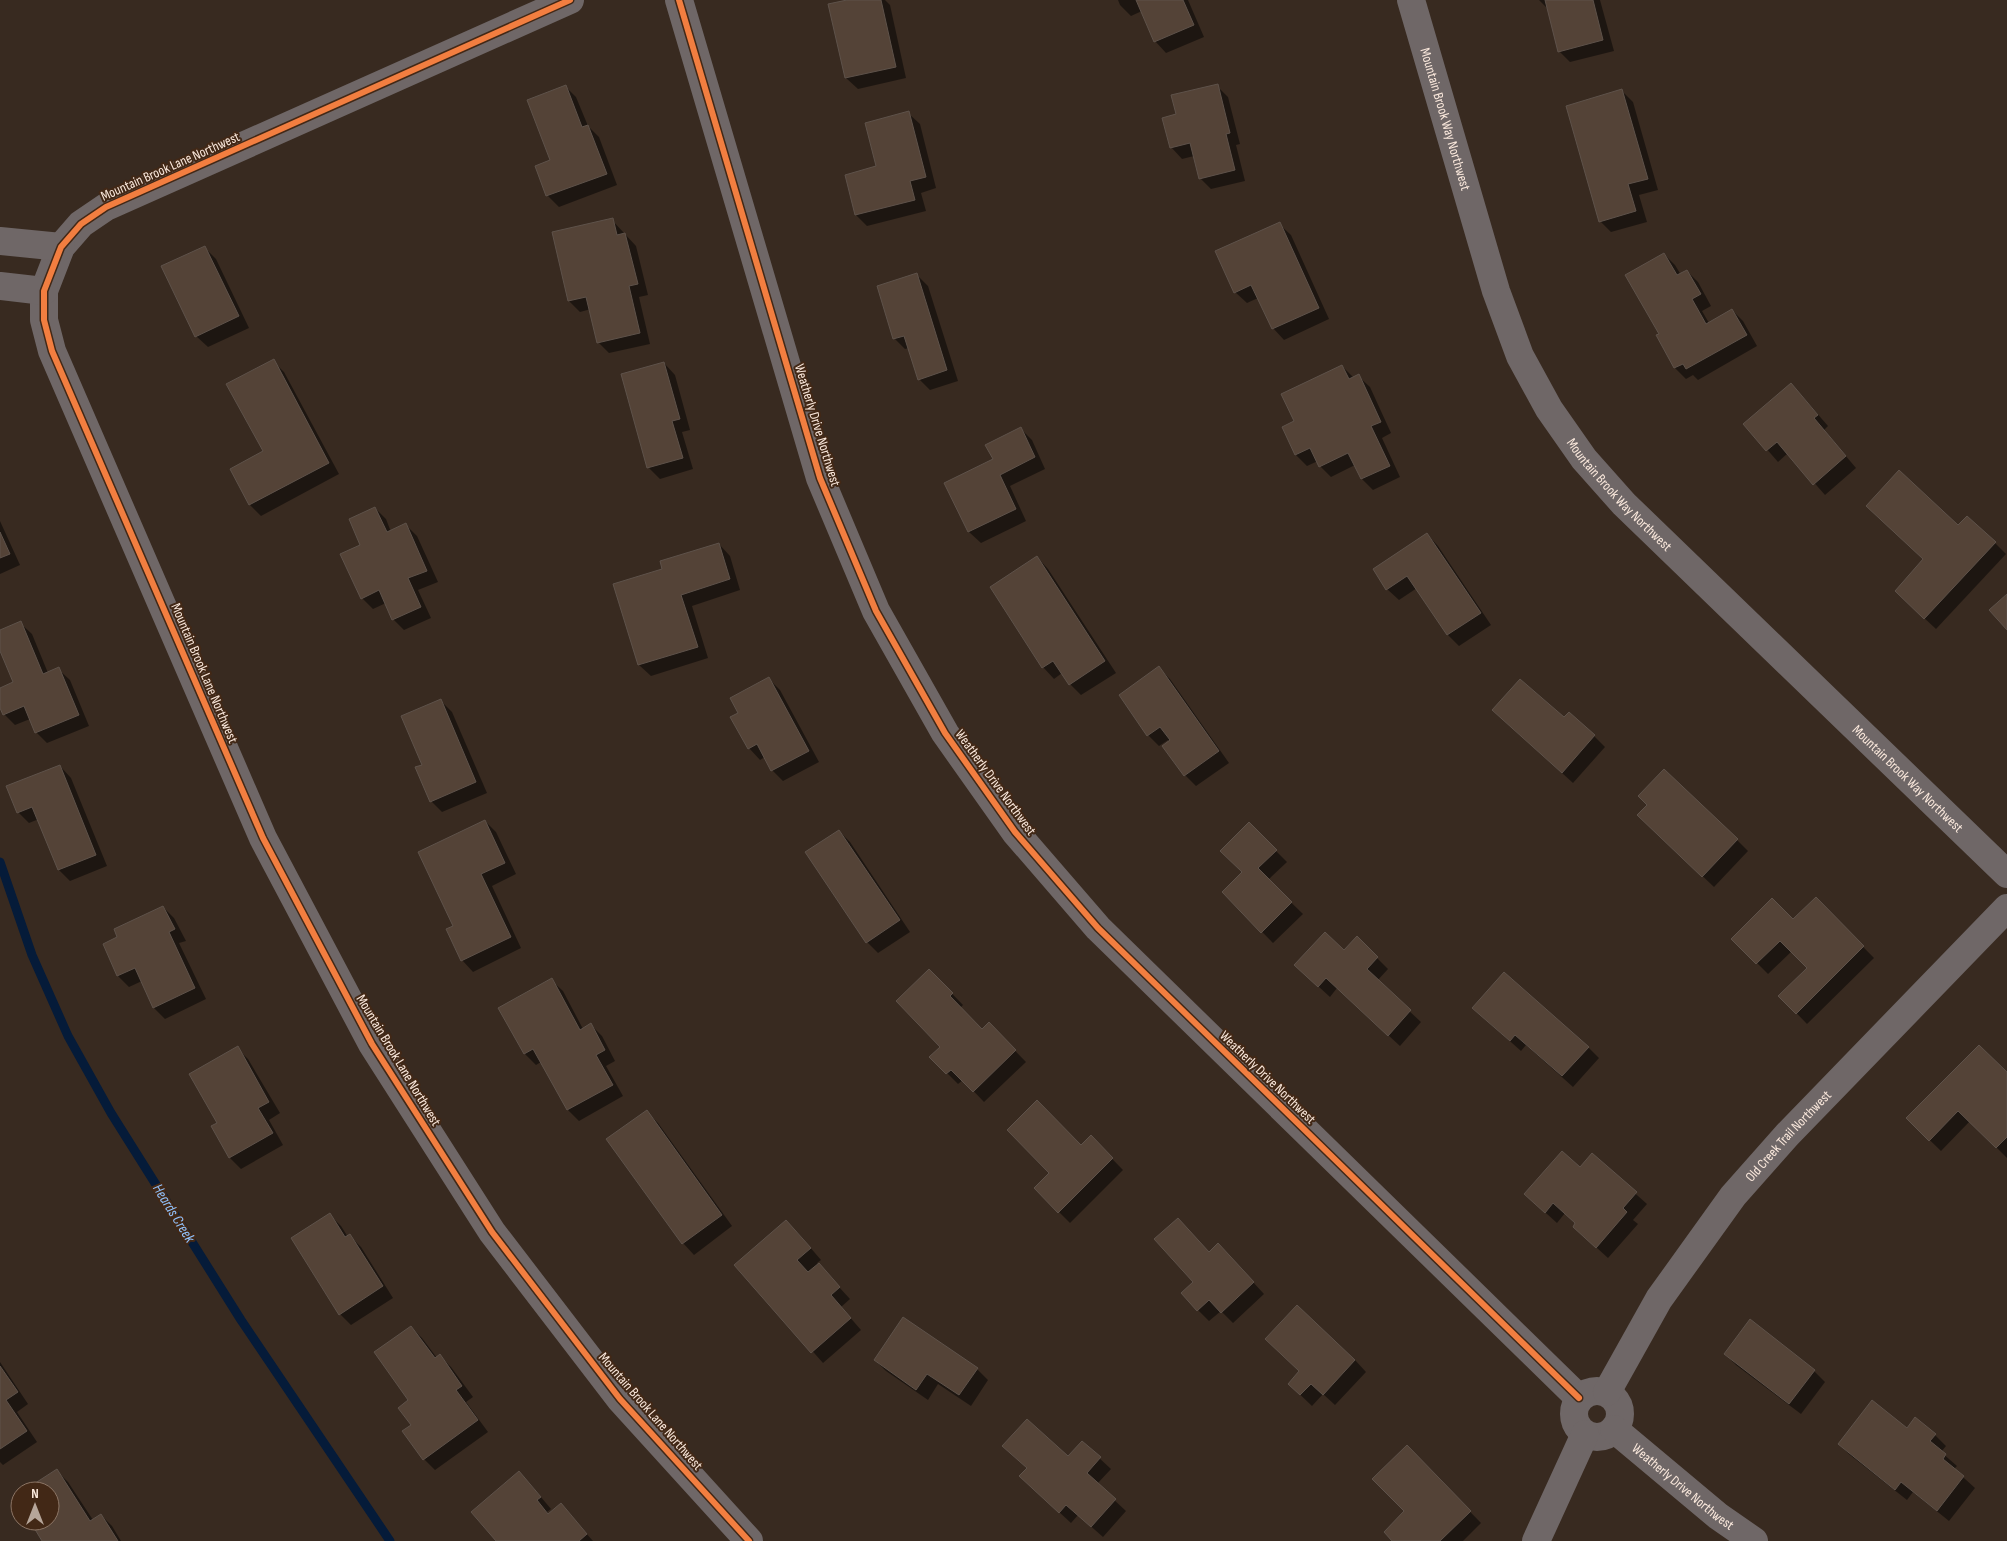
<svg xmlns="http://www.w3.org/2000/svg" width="2007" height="1541" font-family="'Sofia Sans Condensed',sans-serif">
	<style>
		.shadow { fill: #0007 }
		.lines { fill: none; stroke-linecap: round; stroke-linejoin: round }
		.stream { stroke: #051b39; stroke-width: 9 }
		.building { fill: #544337; stroke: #5e524a }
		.minor { stroke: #6f6767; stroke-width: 28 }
		.cycleway-casing { stroke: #422816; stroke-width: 9 }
		.cycleway { stroke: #f27e40; stroke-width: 6 }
		.labels { text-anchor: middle; stroke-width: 4; stroke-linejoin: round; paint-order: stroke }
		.street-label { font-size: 14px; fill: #fae8dc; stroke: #422816 }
		.water-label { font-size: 15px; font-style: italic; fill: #91c3fe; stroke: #422816 }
	</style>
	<rect width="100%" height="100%" fill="#382a20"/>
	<!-- shadow -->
	<g class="shadow">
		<path d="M 852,0 L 885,0 L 890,5 L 906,78 L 858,89 L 846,78 L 830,5 Z"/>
		<path d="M 1118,0 L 1188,0 L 1204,37 L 1166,53 L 1155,41 L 1142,11 L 1131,16 L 1120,5 Z"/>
		<path d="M 1539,0 L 1600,0 L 1614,51 L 1570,62 L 1559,51 L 1549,10 Z"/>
		<path d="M 565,86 L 576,97 L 588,126 L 599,137 L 617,185 L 559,207 L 547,195 Z"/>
		<path d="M 1217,86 L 1228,97 L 1240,144 L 1236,145 L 1245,181 L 1211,189 L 1200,178 L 1194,156 L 1182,159 L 1171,147 L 1177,115 Z"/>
		<path d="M 1622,91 L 1633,102 L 1658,190 L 1639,195 L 1647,222 L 1611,232 L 1600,221 Z"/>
		<path d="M 908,113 L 920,124 L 936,188 L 921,193 L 926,211 L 867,226 L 856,215 L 878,167 Z"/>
		<path d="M 612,220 L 636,246 L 648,295 L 639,297 L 650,344 L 609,353 L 598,342 L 591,309 L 580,312 L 569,301 Z"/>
		<path d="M 1279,224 L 1291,235 L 1329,319 L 1284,340 L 1273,328 L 1258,298 L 1247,303 L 1235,292 Z"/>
		<path d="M 205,248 L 216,259 L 249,328 L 208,347 L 196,336 Z"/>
		<path d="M 1664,254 L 1675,265 L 1681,275 L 1687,271 L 1698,282 L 1711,306 L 1702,311 L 1709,323 L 1732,310 L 1743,321 L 1757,346 L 1698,380 L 1693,375 L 1686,379 L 1675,368 L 1657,336 L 1660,334 Z"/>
		<path d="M 917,275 L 928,286 L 958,381 L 930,390 L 919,379 L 909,348 L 905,349 L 894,338 Z"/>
		<path d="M 273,361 L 284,372 L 339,474 L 261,516 L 250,505 L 232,470 L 265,452 Z"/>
		<path d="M 664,363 L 675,375 L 690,430 L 682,432 L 693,469 L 660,479 L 648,467 Z"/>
		<path d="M 1342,366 L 1354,378 L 1358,376 L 1370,387 L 1391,433 L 1382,438 L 1400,477 L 1373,490 L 1362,479 L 1355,465 L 1331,477 L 1320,466 L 1318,461 L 1307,466 L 1296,455 L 1283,427 L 1296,422 Z"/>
		<path d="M 1802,396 L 1828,426 L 1824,430 L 1856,468 L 1825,495 L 1788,453 L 1778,462 L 1745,424 Z"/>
		<path d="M 1021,429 L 1032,440 L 1045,469 L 1010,486 L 1026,521 L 981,543 L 969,532 L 946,483 L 994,460 Z"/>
		<path d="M 375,508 L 386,519 L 391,532 L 406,525 L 417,536 L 438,582 L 418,590 L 431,618 L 404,630 L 393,619 L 386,603 L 373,609 L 362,598 L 362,546 Z"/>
		<path d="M 0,521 L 20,565 L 0,574 Z"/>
		<path d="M 1958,527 L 1995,543 L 2006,554 L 1936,629 L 1907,602 Z"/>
		<path d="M 1427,534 L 1438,546 L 1491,625 L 1459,646 L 1448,635 L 1417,588 L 1399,600 L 1387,589 L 1374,569 Z"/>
		<path d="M 719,544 L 730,556 L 740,590 L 692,606 L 708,658 L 651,676 L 639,665 L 615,585 L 663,569 Z"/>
		<path d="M 1037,557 L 1048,569 L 1116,673 L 1081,695 L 1070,684 L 1062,673 L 1054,679 L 1043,667 Z"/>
		<path d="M 20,623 L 32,634 L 48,673 L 58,669 L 70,680 L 89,726 L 47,743 L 36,732 L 30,719 L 15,725 L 4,714 L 0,705 L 0,689 L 15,683 L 0,648 L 0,631 Z"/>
		<path d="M 1159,668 L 1170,679 L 1229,763 L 1196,786 L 1185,775 L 1168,740 L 1159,746 L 1148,735 Z"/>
		<path d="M 769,679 L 780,690 L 819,762 L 783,781 L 772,770 L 765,757 L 760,760 L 749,748 L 740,713 Z"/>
		<path d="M 441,701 L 452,712 L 487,793 L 442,812 L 431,801 L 424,766 Z"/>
		<path d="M 1493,710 L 1565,719 L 1594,736 L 1605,747 L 1573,783 Z"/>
		<path d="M 60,766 L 71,778 L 107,866 L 70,881 L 59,870 L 39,819 L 29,823 L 18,812 Z"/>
		<path d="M 485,821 L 496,832 L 516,874 L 492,886 L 521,948 L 473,972 L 462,960 L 448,930 L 455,927 Z"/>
		<path d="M 1249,824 L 1287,862 L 1268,880 L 1303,914 L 1273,943 L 1223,892 L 1243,872 Z"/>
		<path d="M 1650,826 L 1737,840 L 1748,851 L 1714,887 Z"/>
		<path d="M 839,831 L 850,842 L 910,932 L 878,953 L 867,942 Z"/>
		<path d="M 1816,899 L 1874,958 L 1807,1024 L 1780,996 L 1809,968 L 1792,951 L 1768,974 L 1733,939 L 1793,921 Z"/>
		<path d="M 163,907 L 174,918 L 186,941 L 179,943 L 206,999 L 165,1019 L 154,1008 L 142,981 L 129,987 L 118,976 L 104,945 L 119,938 Z"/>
		<path d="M 1357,938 L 1388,969 L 1377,981 L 1421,1022 L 1400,1046 L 1337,988 L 1330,997 L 1307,976 L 1344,952 Z"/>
		<path d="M 929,970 L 963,1005 L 960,1008 L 982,1030 L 989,1024 L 1026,1062 L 984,1102 L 963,1080 L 958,1084 L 931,1057 L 942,1047 Z"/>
		<path d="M 551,980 L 563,991 L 583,1029 L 591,1025 L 602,1036 L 615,1061 L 606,1066 L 623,1096 L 579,1121 L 568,1110 L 541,1062 L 536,1065 L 525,1054 L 500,1008 Z"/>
		<path d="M 1485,1019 L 1588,1047 L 1599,1058 L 1573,1087 L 1526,1045 L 1521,1051 Z"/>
		<path d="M 237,1048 L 248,1059 L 280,1113 L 269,1120 L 283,1145 L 241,1169 L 230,1158 L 213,1126 L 218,1123 Z"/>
		<path d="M 2007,1074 L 2007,1158 L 1970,1121 L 1941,1151 L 1907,1118 Z"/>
		<path d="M 647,1112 L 658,1123 L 732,1226 L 694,1255 L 683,1243 L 608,1140 Z"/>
		<path d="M 1091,1137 L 1123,1170 L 1070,1223 L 1035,1188 Z"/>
		<path d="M 1592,1155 L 1647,1204 L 1633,1220 L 1638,1224 L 1608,1258 L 1586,1238 L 1577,1224 L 1565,1213 L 1557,1223 L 1537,1205 L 1580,1168 Z"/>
		<path d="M 330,1215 L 341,1226 L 348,1237 L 350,1236 L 361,1247 L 393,1298 L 351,1325 L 340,1314 Z"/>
		<path d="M 797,1232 L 821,1260 L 817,1263 L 850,1299 L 841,1307 L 861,1330 L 823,1363 L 736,1265 Z"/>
		<path d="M 1209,1253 L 1229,1256 L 1264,1294 L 1233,1323 L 1221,1311 L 1209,1321 L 1198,1310 L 1194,1282 Z"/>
		<path d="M 411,1327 L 422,1338 L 437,1358 L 440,1356 L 451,1367 L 473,1397 L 466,1402 L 488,1432 L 435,1470 L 424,1459 L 412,1426 Z"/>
		<path d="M 1725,1354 L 1814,1371 L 1825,1382 L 1801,1414 L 1736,1365 Z"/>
		<path d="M 875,1360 L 977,1369 L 988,1380 L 971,1406 L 938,1384 L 928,1400 L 886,1371 Z"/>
		<path d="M 1355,1360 L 1366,1372 L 1335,1405 L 1323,1394 L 1312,1406 L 1289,1384 Z"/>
		<path d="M 0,1362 L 28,1404 L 17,1412 L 37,1442 L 3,1465 L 0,1462 Z"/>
		<path d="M 1907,1430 L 1935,1435 L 1946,1446 L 1941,1452 L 1957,1466 L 1954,1469 L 1975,1488 L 1949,1521 L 1913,1492 L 1907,1500 L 1850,1455 L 1839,1444 Z"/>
		<path d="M 1082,1442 L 1111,1469 L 1097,1484 L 1126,1511 L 1103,1537 L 1078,1515 L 1071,1523 L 1032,1487 L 1068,1458 Z"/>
		<path d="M 1407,1447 L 1481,1523 L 1463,1541 L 1394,1541 L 1406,1511 Z"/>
		<path d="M 57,1471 L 68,1482 L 93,1520 L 101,1515 L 112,1526 L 121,1541 L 44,1541 L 31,1521 L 50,1521 L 50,1491 L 25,1491 Z"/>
		<path d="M 530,1484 L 551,1509 L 547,1512 L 549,1515 L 561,1505 L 593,1541 L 498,1541 Z"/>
		<path d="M 20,1494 L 20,1503 L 16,1497 Z"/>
	</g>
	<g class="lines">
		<!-- stream -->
		<path class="stream" d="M 0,862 L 32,955 L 68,1036 L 111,1113 L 241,1320 L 390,1541"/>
	</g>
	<!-- building -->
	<g class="building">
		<path d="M 847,0 L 881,0 L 896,67 L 845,78 L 828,4 Z"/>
		<path d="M 1136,0 L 1183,0 L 1194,25 L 1154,42 Z"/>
		<path d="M 1545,0 L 1593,0 L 1603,40 L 1558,52 Z"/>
		<path d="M 1218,84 L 1230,133 L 1226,134 L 1235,170 L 1199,179 L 1190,143 L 1170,148 L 1162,118 L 1176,114 L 1171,95 Z"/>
		<path d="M 566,85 L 582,127 L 588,125 L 607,174 L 546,196 L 535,166 L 550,160 L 527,100 Z"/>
		<path d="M 1622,89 L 1648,179 L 1628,184 L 1636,211 L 1599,222 L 1566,106 Z"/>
		<path d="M 909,111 L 926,177 L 910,181 L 915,200 L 855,215 L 845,175 L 876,166 L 865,123 Z"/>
		<path d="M 613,218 L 617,235 L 625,233 L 638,284 L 629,286 L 640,333 L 597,343 L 586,297 L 568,301 L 552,232 Z"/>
		<path d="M 1280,222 L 1319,308 L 1272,329 L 1251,285 L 1234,293 L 1215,251 Z"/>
		<path d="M 205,246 L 239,316 L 195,337 L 161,266 Z"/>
		<path d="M 1664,253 L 1677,275 L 1687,270 L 1701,294 L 1692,299 L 1706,324 L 1732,309 L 1747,335 L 1686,369 L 1683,364 L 1674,368 L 1656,335 L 1659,334 L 1625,275 Z"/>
		<path d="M 917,273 L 947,370 L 918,380 L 904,336 L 893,339 L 877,286 Z"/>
		<path d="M 274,359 L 329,463 L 249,505 L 230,469 L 263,451 L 226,384 Z"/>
		<path d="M 664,362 L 680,419 L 672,421 L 683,458 L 647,468 L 621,374 Z"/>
		<path d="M 1342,365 L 1349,379 L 1359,374 L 1381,422 L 1371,426 L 1390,466 L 1361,479 L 1348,453 L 1319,467 L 1310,448 L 1295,455 L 1282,427 L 1294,421 L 1281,394 Z"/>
		<path d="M 1791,383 L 1818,415 L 1814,418 L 1846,456 L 1813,485 L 1777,442 L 1766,451 L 1743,424 Z"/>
		<path d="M 1021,427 L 1035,457 L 1000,475 L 1016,509 L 968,532 L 944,483 L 993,459 L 985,445 Z"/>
		<path d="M 1899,470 L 1958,525 L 1967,516 L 1996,542 L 1924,619 L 1895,591 L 1923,559 L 1866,506 Z"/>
		<path d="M 375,507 L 387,532 L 406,523 L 427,571 L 408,578 L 421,607 L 392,620 L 379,590 L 361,599 L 340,554 L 360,545 L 349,519 Z"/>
		<path d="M 0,532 L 10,554 L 0,558 Z"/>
		<path d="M 1427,533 L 1481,613 L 1447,635 L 1407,576 L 1386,590 L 1373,569 Z"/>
		<path d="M 719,543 L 730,579 L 681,595 L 698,647 L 638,665 L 613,584 L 662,569 L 660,561 Z"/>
		<path d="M 1037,556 L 1105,661 L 1069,685 L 1053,661 L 1042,668 L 990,587 Z"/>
		<path d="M 2007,594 L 2007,630 L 1989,610 Z"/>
		<path d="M 21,621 L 43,674 L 59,667 L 79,715 L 35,733 L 24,706 L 3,715 L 0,708 L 0,688 L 13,682 L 0,651 L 0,630 Z"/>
		<path d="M 1159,666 L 1219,751 L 1184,776 L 1162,746 L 1170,740 L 1160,727 L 1147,736 L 1119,695 Z"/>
		<path d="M 769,677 L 809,751 L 771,771 L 757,744 L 748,749 L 730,717 L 738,713 L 730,698 Z"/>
		<path d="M 1520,679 L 1564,717 L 1569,712 L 1595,735 L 1562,773 L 1492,710 Z"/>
		<path d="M 441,699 L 476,782 L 430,802 L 415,767 L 422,765 L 401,716 Z"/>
		<path d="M 60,765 L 96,855 L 58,870 L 32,807 L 17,813 L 6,786 Z"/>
		<path d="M 1664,769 L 1738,839 L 1702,877 L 1637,815 L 1647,805 L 1638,796 Z"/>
		<path d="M 485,820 L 505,863 L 481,874 L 511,937 L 461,961 L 446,929 L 453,926 L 418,852 Z"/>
		<path d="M 1249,822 L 1277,850 L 1258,868 L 1292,902 L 1261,933 L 1222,892 L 1242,872 L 1220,851 Z"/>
		<path d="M 839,830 L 900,920 L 866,943 L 805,852 Z"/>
		<path d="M 1816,897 L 1864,946 L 1796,1014 L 1778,996 L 1807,968 L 1780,941 L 1756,964 L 1731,939 L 1772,898 L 1793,919 Z"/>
		<path d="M 163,906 L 175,929 L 169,932 L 195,988 L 153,1008 L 135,968 L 117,976 L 103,944 L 117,937 L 114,929 Z"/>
		<path d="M 1325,932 L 1344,950 L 1357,936 L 1378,957 L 1367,969 L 1411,1010 L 1388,1036 L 1326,978 L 1318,987 L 1294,965 Z"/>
		<path d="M 929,969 L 953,993 L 950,996 L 982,1029 L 989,1022 L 1016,1050 L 973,1092 L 951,1070 L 946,1074 L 929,1057 L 940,1047 L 896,1001 Z"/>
		<path d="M 1504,972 L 1589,1047 L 1562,1076 L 1515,1035 L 1510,1041 L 1472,1008 Z"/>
		<path d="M 552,978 L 580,1030 L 591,1023 L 605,1050 L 596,1055 L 613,1085 L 567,1110 L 533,1049 L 524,1054 L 498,1008 Z"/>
		<path d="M 1979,1045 L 2007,1072 L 2007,1137 L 1996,1148 L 1958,1111 L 1929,1141 L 1906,1118 Z"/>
		<path d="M 238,1046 L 269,1102 L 258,1108 L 273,1133 L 229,1158 L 211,1126 L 217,1123 L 189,1074 Z"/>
		<path d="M 1037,1100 L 1081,1145 L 1091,1135 L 1113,1158 L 1058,1213 L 1034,1188 L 1049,1173 L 1007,1130 Z"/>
		<path d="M 647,1110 L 722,1215 L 682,1244 L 606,1139 Z"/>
		<path d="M 1562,1151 L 1580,1167 L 1592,1153 L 1637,1192 L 1623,1208 L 1627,1212 L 1596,1248 L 1573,1227 L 1575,1223 L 1553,1203 L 1545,1213 L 1524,1194 Z"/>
		<path d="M 330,1213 L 345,1237 L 350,1234 L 383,1286 L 339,1315 L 291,1238 Z"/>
		<path d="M 1178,1218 L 1209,1252 L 1218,1243 L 1254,1282 L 1221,1313 L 1209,1300 L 1197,1311 L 1181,1293 L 1193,1282 L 1154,1239 Z"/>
		<path d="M 786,1220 L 811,1248 L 797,1260 L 808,1272 L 819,1263 L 840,1287 L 831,1295 L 851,1318 L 811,1353 L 734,1265 Z"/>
		<path d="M 1297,1305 L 1355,1360 L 1323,1395 L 1311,1384 L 1300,1395 L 1288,1384 L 1299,1371 L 1265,1339 Z"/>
		<path d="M 903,1317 L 978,1368 L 959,1395 L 927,1374 L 916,1390 L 874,1360 Z"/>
		<path d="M 1750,1319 L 1815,1370 L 1789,1404 L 1724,1354 Z"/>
		<path d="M 411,1326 L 435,1358 L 440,1354 L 462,1386 L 456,1390 L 478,1420 L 423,1460 L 402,1431 L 411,1425 L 398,1408 L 408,1400 L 374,1352 Z"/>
		<path d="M 0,1366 L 18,1392 L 6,1400 L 27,1431 L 0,1449 Z"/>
		<path d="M 1872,1400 L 1907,1428 L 1915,1417 L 1936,1434 L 1930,1441 L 1946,1454 L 1943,1459 L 1964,1476 L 1937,1511 L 1901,1482 L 1895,1490 L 1838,1444 Z"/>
		<path d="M 1027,1419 L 1068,1456 L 1082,1441 L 1101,1457 L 1087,1473 L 1116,1499 L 1091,1527 L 1066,1505 L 1059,1513 L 1019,1476 L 1027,1468 L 1002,1446 Z"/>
		<path d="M 1407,1445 L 1471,1511 L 1440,1541 L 1392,1541 L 1384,1532 L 1404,1511 L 1372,1479 Z"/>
		<path d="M 57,1469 L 90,1521 L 101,1514 L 118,1541 L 42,1541 L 30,1521 L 50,1521 L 50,1491 L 23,1491 Z"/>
		<path d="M 519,1471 L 541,1497 L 537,1500 L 548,1514 L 561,1503 L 587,1534 L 579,1541 L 496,1541 L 471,1512 Z"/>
	</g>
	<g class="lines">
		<!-- minor -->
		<g class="minor">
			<path d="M 570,0 L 106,207 L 81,224 L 61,247 L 44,291 L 44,320 L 52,351 L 263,838 L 372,1044 L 492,1232 L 620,1399 L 749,1541"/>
			<path d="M 679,0 L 820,478 L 876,611 L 945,733 L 1015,832 L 1098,928 L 1579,1398"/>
			<path id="s1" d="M 1411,0 L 1496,291 L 1520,356 L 1549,409 L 1584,459 L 1624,504 L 2007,874"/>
			<path d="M 0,241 L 61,247"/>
			<path d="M 0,286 L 44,291"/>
			<circle cx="1597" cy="1414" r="23"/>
			<path id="s2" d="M 1607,1392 L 1659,1299 L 1733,1196 L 1787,1135 L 2007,908"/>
			<path id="s3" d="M 1614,1429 L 1718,1516 L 1754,1541"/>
			<path d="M 1536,1541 L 1585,1434"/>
		</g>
		<defs>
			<g id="cycleway">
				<path d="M 570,0 L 106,207 L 81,224 L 61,247 L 44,291 L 44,320 L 52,351 L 263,838 L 372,1044 L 492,1232 L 620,1399 L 749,1541"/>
				<path d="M 679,0 L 820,478 L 876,611 L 945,733 L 1015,832 L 1098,928 L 1579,1398"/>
			</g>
		</defs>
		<!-- cycleway casing -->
		<use href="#cycleway" class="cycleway-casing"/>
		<!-- cycleway -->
		<use href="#cycleway" class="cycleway"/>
	</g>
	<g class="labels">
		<!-- street labels -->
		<g class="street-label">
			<text dy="5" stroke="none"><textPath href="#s1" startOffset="124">Mountain Brook Way Northwest</textPath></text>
			<text transform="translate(170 166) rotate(-24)" y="5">Mountain Brook Lane Northwest</text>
			<text transform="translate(818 425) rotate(73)" y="5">Weatherly Drive Northwest</text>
			<text dy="5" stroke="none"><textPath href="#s1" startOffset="544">Mountain Brook Way Northwest</textPath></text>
			<text transform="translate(205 673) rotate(67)" y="5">Mountain Brook Lane Northwest</text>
			<text dy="5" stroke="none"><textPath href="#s1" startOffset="949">Mountain Brook Way Northwest</textPath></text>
			<text transform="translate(996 782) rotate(54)" y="5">Weatherly Drive Northwest</text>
			<text transform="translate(399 1060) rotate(59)" y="5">Mountain Brook Lane Northwest</text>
			<text transform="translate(1268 1077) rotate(44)" y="5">Weatherly Drive Northwest</text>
			<text dy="5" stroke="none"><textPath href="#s2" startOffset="315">Old Creek Trail Northwest</textPath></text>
			<text transform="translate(651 1411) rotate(49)" y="5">Mountain Brook Lane Northwest</text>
			<text dy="5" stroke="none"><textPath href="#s3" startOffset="90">Weatherly Drive Northwest</textPath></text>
		</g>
		<!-- water labels -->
		<g class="water-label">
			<text transform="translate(174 1213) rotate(58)" y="5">Heards Creek</text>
		</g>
	</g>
	<!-- north arrow -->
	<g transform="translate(35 1506)"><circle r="24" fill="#422816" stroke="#8c7565"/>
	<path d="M0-4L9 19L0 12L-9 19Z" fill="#b6a69a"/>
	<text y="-8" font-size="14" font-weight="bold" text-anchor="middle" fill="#fae8dc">N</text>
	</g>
</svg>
